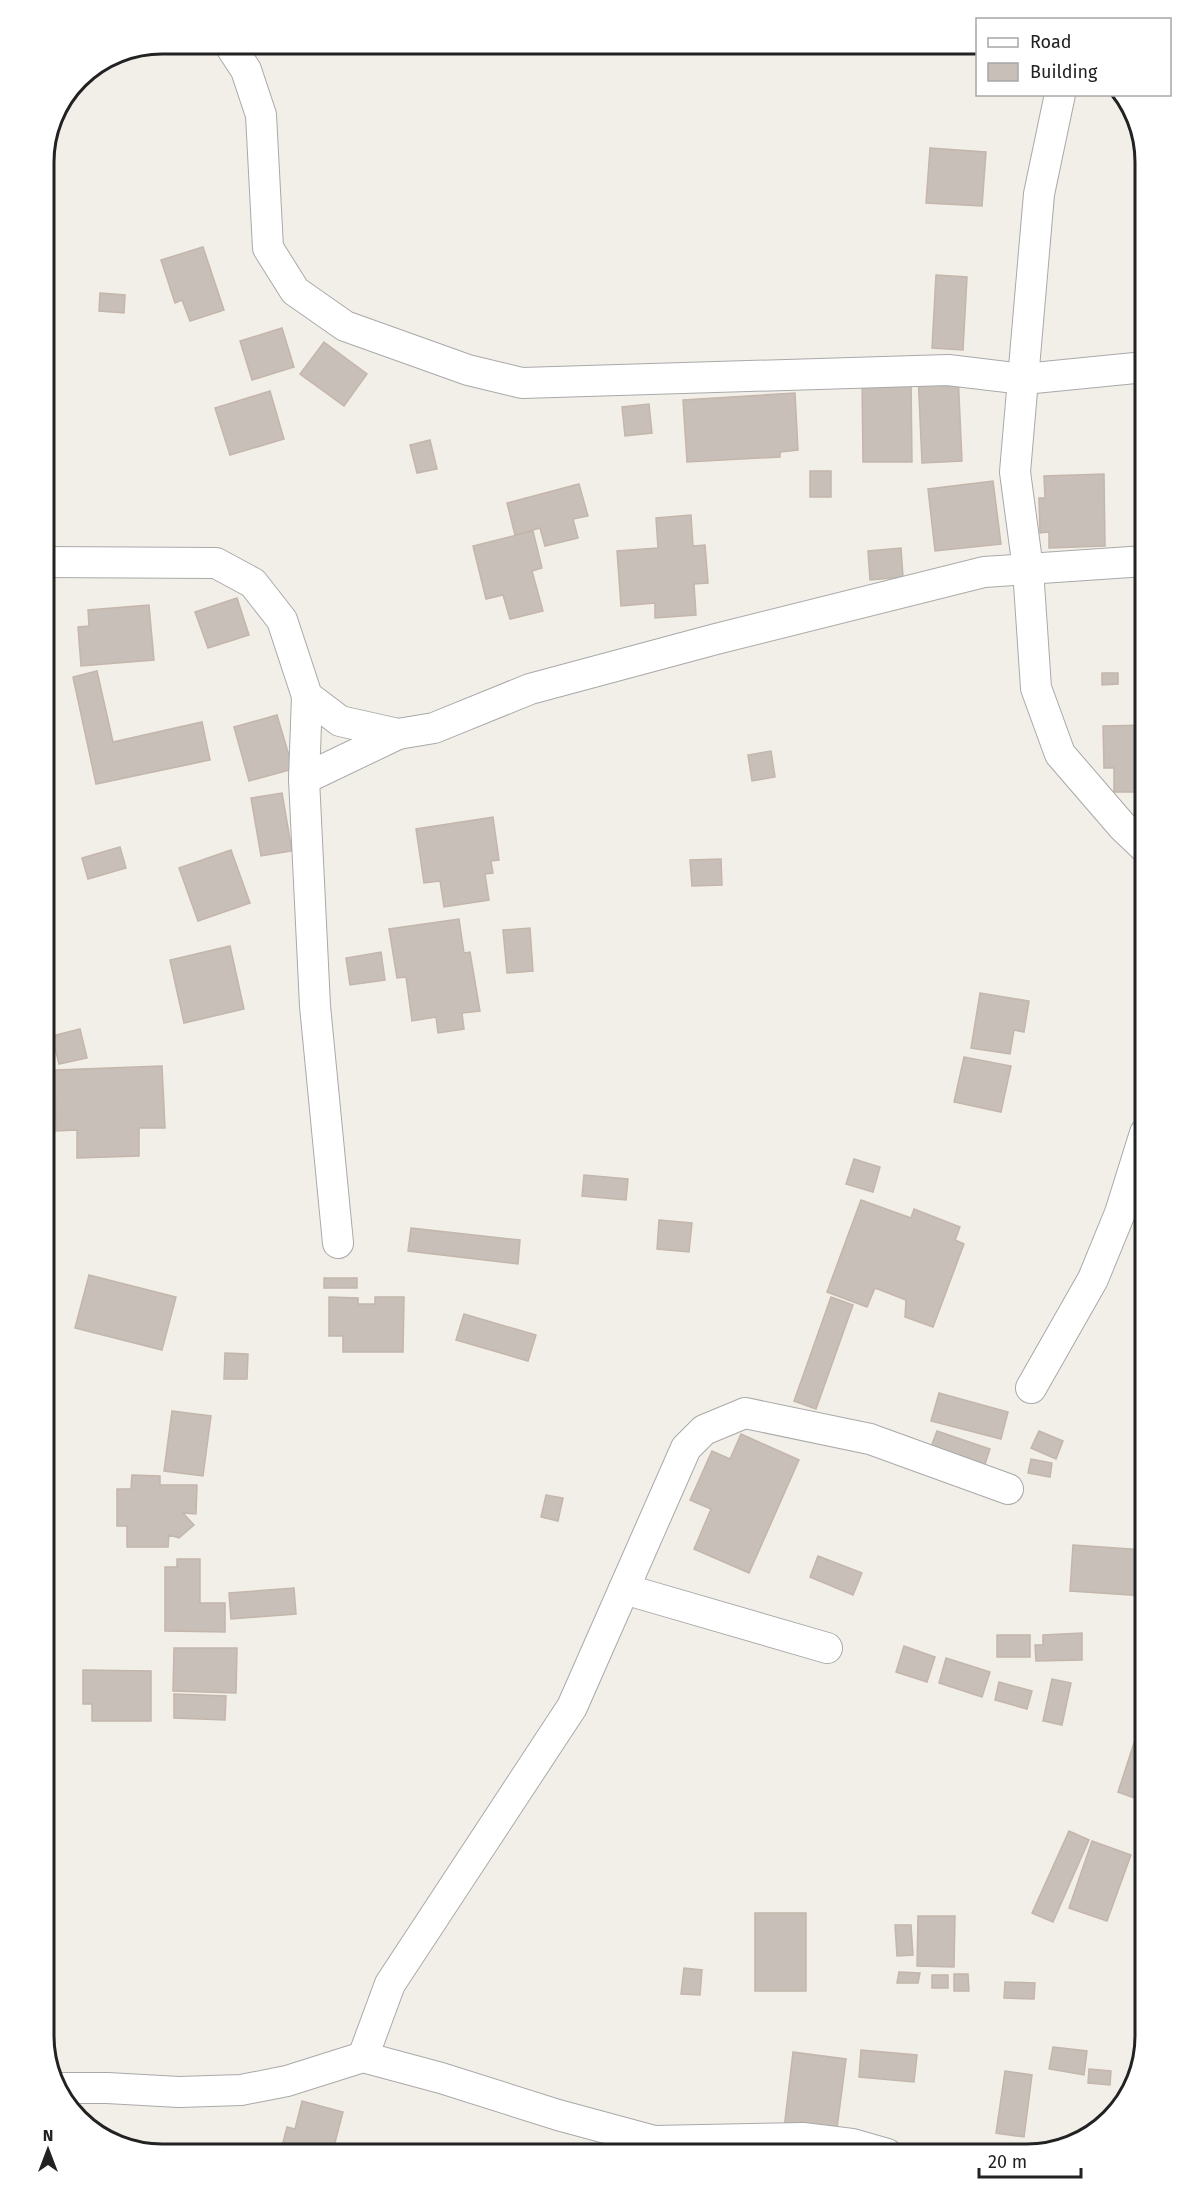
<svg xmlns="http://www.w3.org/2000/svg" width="1189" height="2198" font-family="'Fira Sans',sans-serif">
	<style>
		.building { fill: #c7bfb8; stroke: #c4b6ab; stroke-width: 1.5 }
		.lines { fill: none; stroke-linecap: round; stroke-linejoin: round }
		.street-casing { stroke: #a9a9a9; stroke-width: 32 }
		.street { stroke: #fff; stroke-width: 30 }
		.rim { fill: none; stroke: #222; stroke-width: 3 }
	</style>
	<rect width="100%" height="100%" fill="#f2efe9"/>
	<!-- building -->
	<g class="building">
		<path d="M 930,148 L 986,152 L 982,206 L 926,203 Z"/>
		<path d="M 203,247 L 224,310 L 190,321 L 182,300 L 175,303 L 161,260 Z"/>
		<path d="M 936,275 L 967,277 L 963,350 L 932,348 Z"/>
		<path d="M 100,293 L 125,295 L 124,313 L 99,311 Z"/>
		<path d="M 282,328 L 294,367 L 252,380 L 240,341 Z"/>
		<path d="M 324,342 L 367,374 L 344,406 L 300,374 Z"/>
		<path d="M 958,373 L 962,461 L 922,463 L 918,374 Z"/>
		<path d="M 911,378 L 912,462 L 863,462 L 862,379 Z"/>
		<path d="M 270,391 L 284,439 L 230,455 L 215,408 Z"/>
		<path d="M 795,393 L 798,450 L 780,452 L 780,457 L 687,462 L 683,400 Z"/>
		<path d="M 649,404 L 652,433 L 625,436 L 622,407 Z"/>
		<path d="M 1145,421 L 1145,460 L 1140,422 Z"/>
		<path d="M 430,440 L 437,469 L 417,473 L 410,445 Z"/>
		<rect x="810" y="471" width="21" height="26"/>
		<path d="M 1104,474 L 1105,546 L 1049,548 L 1049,532 L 1040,533 L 1039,498 L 1045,498 L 1044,476 Z"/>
		<path d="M 993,481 L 1001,544 L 935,551 L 928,489 Z"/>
		<path d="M 579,484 L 588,516 L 573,519 L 578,538 L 545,546 L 540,528 L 515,535 L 507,503 Z"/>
		<path d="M 691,515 L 693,546 L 705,545 L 708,583 L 694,584 L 696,615 L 655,618 L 655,603 L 621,606 L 617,551 L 658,548 L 656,518 Z"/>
		<path d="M 533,531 L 542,568 L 532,571 L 543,611 L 510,619 L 503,595 L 486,599 L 473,546 Z"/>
		<path d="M 901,548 L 903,577 L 870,580 L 868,551 Z"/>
		<path d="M 237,598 L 249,635 L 208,648 L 195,612 Z"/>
		<path d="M 149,605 L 154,660 L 81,666 L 78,627 L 89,626 L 88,610 Z"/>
		<path d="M 97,671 L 113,742 L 202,722 L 210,760 L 96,784 L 73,677 Z"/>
		<path d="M 1102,673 L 1118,673 L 1118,684 L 1102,685 Z"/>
		<path d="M 277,715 L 293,769 L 249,781 L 234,727 Z"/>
		<path d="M 1145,725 L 1145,792 L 1114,792 L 1114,768 L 1104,768 L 1103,726 Z"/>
		<path d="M 771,751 L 775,777 L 752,781 L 748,755 Z"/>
		<path d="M 282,793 L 292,851 L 261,856 L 251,798 Z"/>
		<path d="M 493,817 L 499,860 L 491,861 L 493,873 L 485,874 L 489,900 L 444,907 L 440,881 L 424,883 L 416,829 Z"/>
		<path d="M 120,847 L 126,868 L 88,879 L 82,858 Z"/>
		<path d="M 231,850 L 250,903 L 198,921 L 179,868 Z"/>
		<path d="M 721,859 L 722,885 L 692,886 L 690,860 Z"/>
		<path d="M 459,919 L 464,953 L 470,952 L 480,1011 L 462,1013 L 464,1029 L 438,1033 L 436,1017 L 412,1021 L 406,977 L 397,978 L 389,929 Z"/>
		<path d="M 530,928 L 533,971 L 507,973 L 503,930 Z"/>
		<path d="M 230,946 L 244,1009 L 184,1023 L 170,960 Z"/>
		<path d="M 381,952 L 385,980 L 350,985 L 346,958 Z"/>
		<path d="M 980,993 L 1029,1001 L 1024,1032 L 1014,1030 L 1010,1054 L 971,1048 Z"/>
		<path d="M 80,1029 L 87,1058 L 59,1064 L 52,1036 Z"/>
		<path d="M 964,1057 L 1011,1066 L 1001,1112 L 954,1102 Z"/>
		<path d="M 162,1066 L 165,1128 L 139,1128 L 139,1156 L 77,1158 L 77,1130 L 56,1131 L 55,1070 Z"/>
		<path d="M 854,1159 L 880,1167 L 873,1192 L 846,1184 Z"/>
		<path d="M 584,1175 L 628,1179 L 626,1200 L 582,1196 Z"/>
		<path d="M 861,1200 L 911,1218 L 914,1209 L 960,1227 L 955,1240 L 964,1244 L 933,1327 L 905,1317 L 906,1300 L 875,1288 L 867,1307 L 827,1292 Z"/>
		<path d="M 659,1220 L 692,1223 L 689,1252 L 657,1249 Z"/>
		<path d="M 411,1228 L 520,1240 L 518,1264 L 408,1251 Z"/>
		<path d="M 89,1275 L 176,1297 L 162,1350 L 75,1328 Z"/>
		<rect x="324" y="1278" width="33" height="10"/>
		<path d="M 329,1297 L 358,1298 L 358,1304 L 375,1304 L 375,1297 L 404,1297 L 403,1352 L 343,1352 L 343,1336 L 329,1336 Z"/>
		<path d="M 831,1297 L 853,1305 L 816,1409 L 794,1401 Z"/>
		<path d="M 464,1314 L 536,1335 L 528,1361 L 456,1340 Z"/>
		<path d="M 225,1353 L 248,1354 L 247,1379 L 224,1379 Z"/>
		<path d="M 939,1393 L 1008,1412 L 1001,1439 L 931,1421 Z"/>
		<path d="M 172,1411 L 211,1416 L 203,1476 L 164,1471 Z"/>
		<path d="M 937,1431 L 990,1449 L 982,1473 L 928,1455 Z"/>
		<path d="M 1039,1431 L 1063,1441 L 1056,1459 L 1031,1448 Z"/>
		<path d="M 741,1434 L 799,1460 L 749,1573 L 694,1549 L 711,1509 L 690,1500 L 712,1451 L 730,1459 Z"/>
		<path d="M 1031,1459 L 1052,1463 L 1050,1477 L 1028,1473 Z"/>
		<path d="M 132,1475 L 160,1476 L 160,1485 L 197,1485 L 196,1514 L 183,1513 L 194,1525 L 179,1538 L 169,1535 L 168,1547 L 127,1547 L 127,1526 L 117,1526 L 117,1489 L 131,1489 Z"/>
		<path d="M 546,1495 L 563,1498 L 558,1521 L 541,1517 Z"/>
		<path d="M 1073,1545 L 1145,1550 L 1145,1596 L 1070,1591 Z"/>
		<path d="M 818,1556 L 862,1573 L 853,1595 L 810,1577 Z"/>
		<path d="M 177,1559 L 200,1559 L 200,1603 L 225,1603 L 225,1632 L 165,1631 L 165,1567 L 177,1567 Z"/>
		<path d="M 294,1588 L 296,1614 L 231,1619 L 229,1593 Z"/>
		<path d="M 1082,1633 L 1082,1660 L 1036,1661 L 1035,1645 L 1043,1645 L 1043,1635 Z"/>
		<rect x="997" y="1635" width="33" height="22"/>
		<path d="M 904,1646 L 935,1657 L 927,1682 L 896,1672 Z"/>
		<path d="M 174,1648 L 237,1648 L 236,1693 L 173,1691 Z"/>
		<path d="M 946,1658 L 990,1672 L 982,1697 L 939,1683 Z"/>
		<path d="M 83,1670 L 151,1671 L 151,1721 L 92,1721 L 92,1704 L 83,1704 Z"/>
		<path d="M 1052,1679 L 1071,1683 L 1062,1725 L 1043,1721 Z"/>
		<path d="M 999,1682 L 1032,1691 L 1027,1709 L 995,1700 Z"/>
		<path d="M 174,1694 L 226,1696 L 225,1720 L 174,1718 Z"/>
		<path d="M 1135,1740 L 1145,1743 L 1145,1802 L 1118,1792 Z"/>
		<path d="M 1069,1831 L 1089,1840 L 1053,1922 L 1032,1913 Z"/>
		<path d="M 1092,1841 L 1131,1855 L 1107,1921 L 1069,1908 Z"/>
		<rect x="755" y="1913" width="51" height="78"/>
		<path d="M 918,1916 L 955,1916 L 954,1967 L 917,1966 Z"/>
		<path d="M 895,1925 L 911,1925 L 913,1955 L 897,1956 Z"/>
		<path d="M 684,1968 L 702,1970 L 700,1995 L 681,1994 Z"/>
		<path d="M 899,1972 L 920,1973 L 918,1983 L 897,1983 Z"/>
		<path d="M 954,1974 L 968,1974 L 969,1991 L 954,1991 Z"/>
		<rect x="932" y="1975" width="16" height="13"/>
		<path d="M 1005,1982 L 1035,1983 L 1034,1999 L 1004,1998 Z"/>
		<path d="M 1053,2047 L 1087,2051 L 1084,2075 L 1049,2069 Z"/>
		<path d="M 861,2050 L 917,2055 L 914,2082 L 859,2077 Z"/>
		<path d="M 793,2052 L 846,2059 L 836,2136 L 784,2129 Z"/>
		<path d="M 1089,2069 L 1111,2071 L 1110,2085 L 1088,2083 Z"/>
		<path d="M 1005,2071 L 1032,2075 L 1024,2137 L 996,2133 Z"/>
		<path d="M 302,2101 L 343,2112 L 332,2154 L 280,2154 L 287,2127 L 295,2129 Z"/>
	</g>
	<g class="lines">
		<defs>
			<g id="street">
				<path d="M 229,44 L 246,70 L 261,115 L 268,248 L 295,291 L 345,326 L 468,370 L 522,383 L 948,370 L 1024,379 L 1145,367"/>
				<path d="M 1060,94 L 1039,194 L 1015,472 L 1028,569 L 1036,688 L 1060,754 L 1123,827 L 1145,848"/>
				<path d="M 44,562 L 216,563 L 253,583 L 282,620 L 307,696 L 340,721 L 398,734 L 434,728 L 530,689 L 716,639 L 984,572 L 1145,561"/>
				<path d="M 307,696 L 304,779 L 315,1006 L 338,1243"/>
				<path d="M 304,779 L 398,734"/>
				<path d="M 1031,1388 L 1093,1279 L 1120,1213 L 1145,1133"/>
				<path d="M 624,1589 L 827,1648"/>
				<path d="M 363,2057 L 390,1984 L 572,1707 L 686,1448 L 704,1430 L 745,1413 L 870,1439 L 1008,1489"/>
				<path d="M 58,2088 L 107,2088 L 179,2092 L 241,2090 L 287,2081 L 363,2057 L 441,2078 L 558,2115 L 654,2141 L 803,2138 L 852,2144 L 887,2154"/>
			</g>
		</defs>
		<!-- street casing -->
		<use href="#street" class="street-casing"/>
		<!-- street -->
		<use href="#street" class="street"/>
	</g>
	<!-- crop -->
	<path d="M0 0H1189V2198H0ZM162 54H1027A108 108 0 0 1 1135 162V2036A108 108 0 0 1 1027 2144H162A108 108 0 0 1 54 2036V162A108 108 0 0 1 162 54Z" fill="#fff" fill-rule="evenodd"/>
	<path class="rim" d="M162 54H1027A108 108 0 0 1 1135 162V2036A108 108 0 0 1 1027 2144H162A108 108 0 0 1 54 2036V162A108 108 0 0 1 162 54Z"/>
	<!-- legend -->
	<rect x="976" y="18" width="195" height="78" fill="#ffffff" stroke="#a7a7a7" stroke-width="1.5"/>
	<rect x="988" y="38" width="30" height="9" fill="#ffffff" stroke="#a7a7a7" stroke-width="1.5"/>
	<text x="1030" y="48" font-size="18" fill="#222222">Road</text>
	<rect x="988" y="63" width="30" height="18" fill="#c7bfb8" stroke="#a7a7a7" stroke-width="1.5"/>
	<text x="1030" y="78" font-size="18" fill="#222222">Building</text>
	<!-- north arrow -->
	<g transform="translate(48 2150)" stroke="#ffffff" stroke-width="4.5" paint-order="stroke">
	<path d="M0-4.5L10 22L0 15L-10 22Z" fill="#222222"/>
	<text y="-9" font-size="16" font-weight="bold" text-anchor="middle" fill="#222222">N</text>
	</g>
	<!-- scale -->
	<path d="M979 2168v9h102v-9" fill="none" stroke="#222222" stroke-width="3"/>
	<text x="988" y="2168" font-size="18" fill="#222222" stroke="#ffffff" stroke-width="4.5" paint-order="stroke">20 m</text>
</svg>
